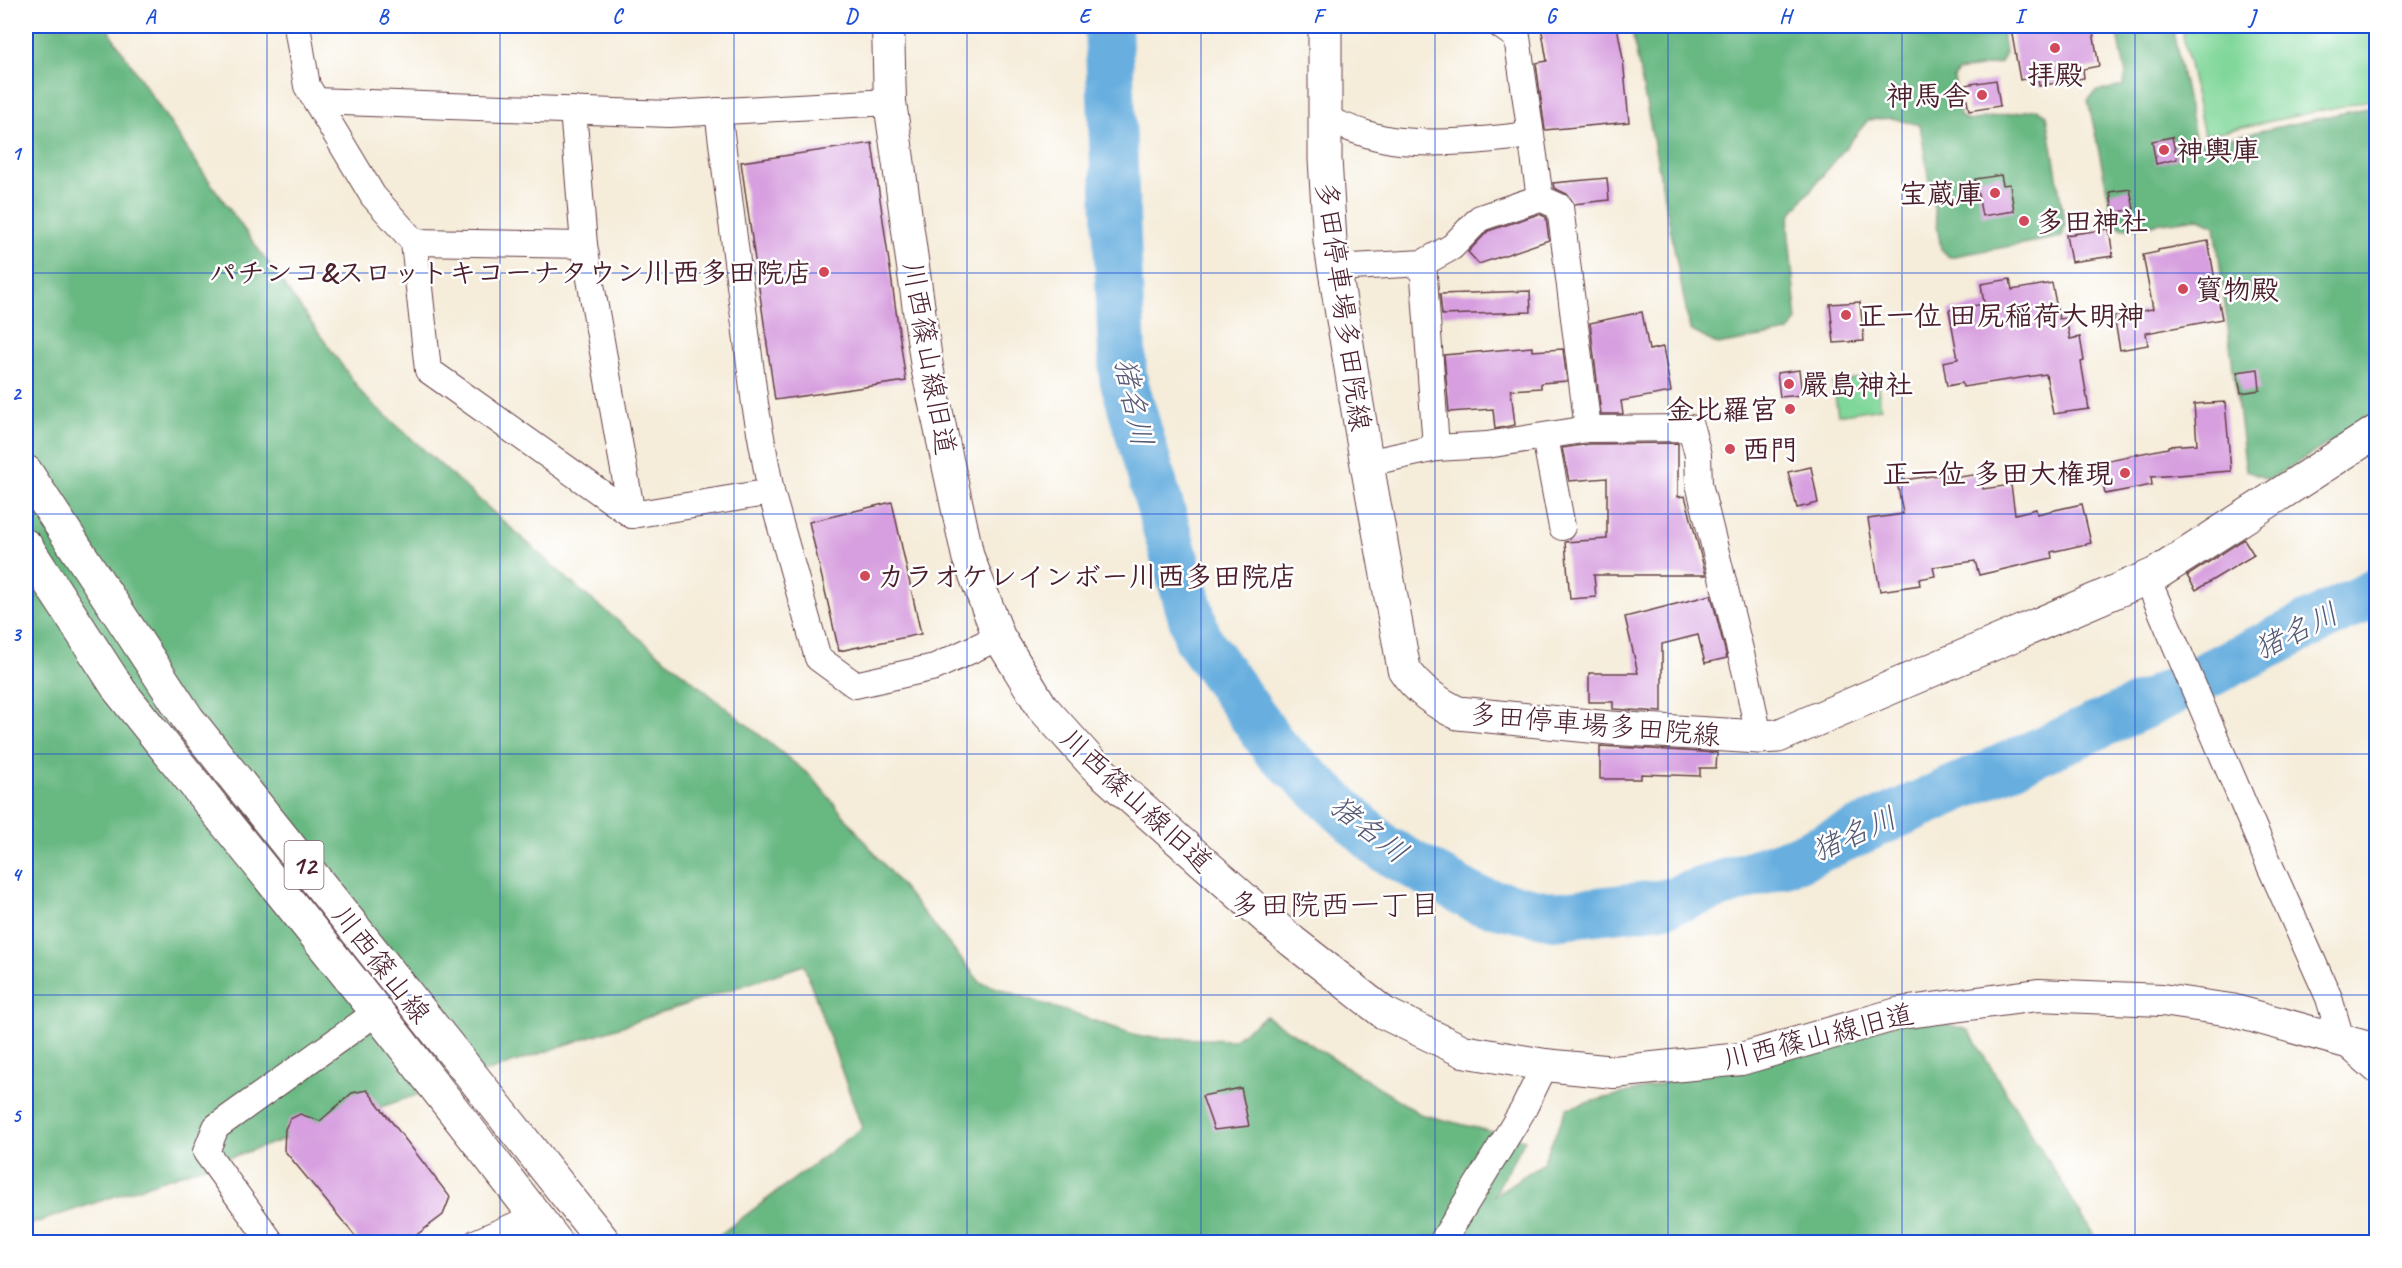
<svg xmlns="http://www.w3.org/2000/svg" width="2402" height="1268" font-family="Caveat,'Klee One',sans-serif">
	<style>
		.green { fill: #80d79a; stroke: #657b62; stroke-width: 1.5 }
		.forest { fill: #68b882; stroke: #596c56; stroke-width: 1.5 }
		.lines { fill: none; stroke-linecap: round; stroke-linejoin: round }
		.river { stroke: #68afdf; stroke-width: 48 }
		.building { fill: #d79fdf }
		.minor-casing { stroke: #643e45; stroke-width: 28 }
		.tertiary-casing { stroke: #643e45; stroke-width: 34 }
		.secondary-casing { stroke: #643e45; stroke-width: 35 }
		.primary-casing { stroke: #643e45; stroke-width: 35 }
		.minor { stroke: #fff; stroke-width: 26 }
		.tertiary { stroke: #fff; stroke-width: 32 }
		.secondary { stroke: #fff; stroke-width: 33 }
		.primary { stroke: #fff; stroke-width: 33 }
		.grid { fill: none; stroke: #1d4ed8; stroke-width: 1.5; stroke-opacity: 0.55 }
		.poi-dot { fill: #d1495b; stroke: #fff; stroke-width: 2 }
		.labels { text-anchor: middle; stroke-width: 5; stroke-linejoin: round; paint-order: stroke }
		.shield { fill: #fff; stroke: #80626b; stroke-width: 1.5 }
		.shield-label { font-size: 27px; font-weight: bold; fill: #4a1f2b }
		.poi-label { font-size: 28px; font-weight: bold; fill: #4a1f2b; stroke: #fff; text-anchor: start }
		.street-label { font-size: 28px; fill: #4a1f2b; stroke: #fff }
		.water-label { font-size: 30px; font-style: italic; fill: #565973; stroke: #fff }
		.neighbourhood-label { font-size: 30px; fill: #4a1f2b; stroke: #fff }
		.neatline { fill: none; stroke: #1d4ed8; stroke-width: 2 }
		.grid-label { font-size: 20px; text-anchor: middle; font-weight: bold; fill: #1d4ed8 }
	</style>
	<rect width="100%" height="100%" fill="#fff"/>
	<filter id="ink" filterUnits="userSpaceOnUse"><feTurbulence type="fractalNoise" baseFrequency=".0167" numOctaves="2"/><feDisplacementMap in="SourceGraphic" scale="12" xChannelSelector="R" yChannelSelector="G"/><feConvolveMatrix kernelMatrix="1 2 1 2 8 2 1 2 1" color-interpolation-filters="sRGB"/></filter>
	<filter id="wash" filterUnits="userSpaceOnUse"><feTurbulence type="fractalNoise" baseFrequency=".008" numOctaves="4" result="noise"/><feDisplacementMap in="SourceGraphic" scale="24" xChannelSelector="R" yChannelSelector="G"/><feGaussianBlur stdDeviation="1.35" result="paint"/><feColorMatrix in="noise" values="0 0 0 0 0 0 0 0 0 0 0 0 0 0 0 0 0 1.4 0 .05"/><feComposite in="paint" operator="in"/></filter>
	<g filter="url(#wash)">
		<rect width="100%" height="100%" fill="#f5ecd9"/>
		<!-- green -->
		<g class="green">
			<path d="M 2181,26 L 2376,26 L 2376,99 L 2204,135 Z"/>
			<path d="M 1876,375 L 1881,408 L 1838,415 L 1833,383 Z"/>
		</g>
		<!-- forest -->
		<g class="forest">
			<path d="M 26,26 L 108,26 L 110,33 L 202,171 L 364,396 L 581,591 L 813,778 L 980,982 L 1142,1037 L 1233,1040 L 1266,1016 L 1420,1114 L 1525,1140 L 1493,1196 L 1542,1164 L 1567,1108 L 1921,1017 L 1968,1030 L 2098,1242 L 710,1242 L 862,1128 L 804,965 L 26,1226 Z"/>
			<path d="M 1631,26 L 2001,26 L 2005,52 L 2001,63 L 1958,71 L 1954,78 L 1960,116 L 1968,121 L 2037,109 L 2047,115 L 2065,226 L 2062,237 L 1949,257 L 1941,249 L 1920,125 L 1891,118 L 1868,120 L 1791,214 L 1788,226 L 1797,321 L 1788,332 L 1718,345 L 1690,330 Z"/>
			<path d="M 2116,26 L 2172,26 L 2195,137 L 2204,143 L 2376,106 L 2376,414 L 2269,480 L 2246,471 L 2215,226 L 2197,218 L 2123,229 L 2114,223 L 2088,100 L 2097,91 L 2123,86 L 2126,74 Z"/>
		</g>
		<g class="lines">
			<!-- river -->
			<path class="river" d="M 1108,26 L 1123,378 L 1198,639 L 1275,748 L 1383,848 L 1477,900 L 1554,916 L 1665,903 L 1796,859 L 2151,702 L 2376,592"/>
		</g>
		<g id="blocks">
			<!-- building -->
			<g class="building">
				<path d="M 1541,26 L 1617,26 L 1623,59 L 1629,122 L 1545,130 L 1536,63 L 1547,61 Z"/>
				<path d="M 2034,26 L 2092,26 L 2099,66 L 2083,69 L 2084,78 L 2039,86 L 2038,77 L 2020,80 L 2011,29 Z"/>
				<path d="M 1996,80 L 2000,106 L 1969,111 L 1964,85 Z"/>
				<path d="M 2172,137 L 2177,159 L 2156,164 L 2152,141 Z"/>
				<path d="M 872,143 L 906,381 L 775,400 L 741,162 Z"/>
				<path d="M 2001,175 L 2003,185 L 2010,184 L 2014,211 L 1982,216 L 1975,179 Z"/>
				<path d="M 1607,178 L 1609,200 L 1574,204 L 1567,194 L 1554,188 L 1553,183 Z"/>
				<path d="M 2130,189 L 2134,209 L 2113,213 L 2110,192 Z"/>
				<path d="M 1539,214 L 1546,217 L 1549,240 L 1479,264 L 1468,252 L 1488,231 Z"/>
				<path d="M 2109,229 L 2113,256 L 2071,262 L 2066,235 Z"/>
				<path d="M 2208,241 L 2222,319 L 2146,333 L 2148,345 L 2120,350 L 2114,316 L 2153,309 L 2143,255 L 2158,252 L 2158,250 Z"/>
				<path d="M 2010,279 L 2012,290 L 2052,283 L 2059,319 L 2066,318 L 2070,339 L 2080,337 L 2084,361 L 2081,362 L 2089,409 L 2053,414 L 2046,374 L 1963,387 L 1962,383 L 1947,386 L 1943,362 L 1958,359 L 1949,310 L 1984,304 L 1981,284 Z"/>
				<path d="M 1530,291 L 1531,312 L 1442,315 L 1440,294 Z"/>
				<path d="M 1860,302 L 1864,341 L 1834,343 L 1830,304 Z"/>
				<path d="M 1642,312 L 1649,350 L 1663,347 L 1671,392 L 1621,401 L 1623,414 L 1601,414 L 1590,323 Z"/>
				<path d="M 1532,347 L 1532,351 L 1563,349 L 1567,381 L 1541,383 L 1541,388 L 1511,390 L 1515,425 L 1495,429 L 1493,409 L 1449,412 L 1444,355 Z"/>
				<path d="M 2258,369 L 2260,390 L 2241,393 L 2237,372 Z"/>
				<path d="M 1799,370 L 1802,395 L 1780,397 L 1777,373 Z"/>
				<path d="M 2225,402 L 2231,471 L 2151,477 L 2152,485 L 2105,494 L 2099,462 L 2168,448 L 2168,446 L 2197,444 L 2194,404 Z"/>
				<path d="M 1678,443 L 1678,497 L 1685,496 L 1706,575 L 1594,575 L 1596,597 L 1570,599 L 1565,542 L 1607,539 L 1607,478 L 1569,481 L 1562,448 L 1589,444 Z"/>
				<path d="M 1811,467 L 1818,503 L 1797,508 L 1788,472 Z"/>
				<path d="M 1945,474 L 1946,479 L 1980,474 L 1983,489 L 2011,485 L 2015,514 L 2036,509 L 2037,514 L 2082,504 L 2091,543 L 2051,552 L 2052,558 L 1979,575 L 1975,561 L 1933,567 L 1935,576 L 1919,579 L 1920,585 L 1880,591 L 1868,519 L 1903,514 L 1897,481 Z"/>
				<path d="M 892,502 L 921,634 L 839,651 L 809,522 Z"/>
				<path d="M 2244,539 L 2254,555 L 2196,590 L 2187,576 Z"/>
				<path d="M 1711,595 L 1727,658 L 1705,663 L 1698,635 L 1662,644 L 1662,712 L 1613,709 L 1613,702 L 1589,702 L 1589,673 L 1638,673 L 1625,617 Z"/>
				<path d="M 1600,746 L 1717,753 L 1716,768 L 1700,768 L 1700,776 L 1641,774 L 1641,779 L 1600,779 Z"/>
				<path d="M 1241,1088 L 1249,1126 L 1214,1130 L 1202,1096 Z"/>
				<path d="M 367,1090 L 450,1197 L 443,1215 L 407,1242 L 360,1242 L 284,1150 L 285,1129 L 290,1119 L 300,1114 L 320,1121 L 352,1093 Z"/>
			</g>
		</g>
	</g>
	<g filter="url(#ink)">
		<use href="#blocks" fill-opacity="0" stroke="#643e45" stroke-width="1.5"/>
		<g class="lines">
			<defs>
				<g id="minor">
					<path d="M 297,26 L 307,86 L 373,196 L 414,242 L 428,370 L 632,515 L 771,492"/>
					<path d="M 1501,26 L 1517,37 L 1540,198 L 1560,207 L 1588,429"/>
					<path d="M 316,101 L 669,114 L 890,102"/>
					<path d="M 573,110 L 584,245 L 632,515"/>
					<path d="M 718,111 L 755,404 L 771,492 L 818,658 L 855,685 L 935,667 L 999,637"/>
					<path d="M 1325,119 C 1349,128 1375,139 1400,141 C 1443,145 1488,140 1530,135"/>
					<path d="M 414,242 L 584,245"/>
					<path d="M 1423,263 L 1436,448"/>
					<path d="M 1334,268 L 1423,263 L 1452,247 L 1480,218 L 1540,198"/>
					<path d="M 1545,437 L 1562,527"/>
					<path d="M 1367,463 L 1436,448 L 1487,445 L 1588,429 L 1691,428 L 1698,455 L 1699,484 L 1747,678 L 1759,737"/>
					<path d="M 2147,578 L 2270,866 L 2329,998 L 2341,1039 L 2376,1070"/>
					<path d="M 271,1242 L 206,1152 L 216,1127 L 377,1012"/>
					<path d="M 477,1242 L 535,1217"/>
					<path d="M 1442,1242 L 1523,1110 L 1545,1065"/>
				</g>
				<path id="tertiary" d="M 888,26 L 890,102 L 927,367 L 968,557 L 999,637 L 1042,707 L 1095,766 L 1292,941 L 1384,1013 L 1463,1051 L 1545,1065 L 1614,1072 L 1741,1059 L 1901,1013 L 2038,995 L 2162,1000 L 2231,1010 L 2376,1050"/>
				<path id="secondary" d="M 1325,26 L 1325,159 L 1330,241 L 1366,459 L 1404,669 C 1416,688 1438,704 1458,713 L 1610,728 L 1759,737 L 1778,736 L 2156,574 L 2376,432"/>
				<g id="primary">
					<path d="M 26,472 L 188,719 L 604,1242"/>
					<path d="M 26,546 L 120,691 L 377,1012 L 556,1242"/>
				</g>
			</defs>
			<!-- minor casing -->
			<use href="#minor" class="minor-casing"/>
			<!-- tertiary casing -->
			<use href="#tertiary" class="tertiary-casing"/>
			<!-- secondary casing -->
			<use href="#secondary" class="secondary-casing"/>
			<!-- primary casing -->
			<use href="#primary" class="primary-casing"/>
			<!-- minor -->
			<use href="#minor" class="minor"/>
			<!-- tertiary -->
			<use href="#tertiary" class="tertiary"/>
			<!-- secondary -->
			<use href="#secondary" class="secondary"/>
			<!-- primary -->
			<use href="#primary" class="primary"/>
		</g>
	</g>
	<!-- grid -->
	<path class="grid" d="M 267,26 L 267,1242M 500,26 L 500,1242M 734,26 L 734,1242M 967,26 L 967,1242M 1201,26 L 1201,1242M 1435,26 L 1435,1242M 1668,26 L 1668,1242M 1902,26 L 1902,1242M 2135,26 L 2135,1242M 26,273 L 2376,273M 26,514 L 2376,514M 26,754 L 2376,754M 26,995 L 2376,995"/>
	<!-- markers -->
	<g class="poi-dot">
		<circle cx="2055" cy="48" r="6"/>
		<circle cx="1982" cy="95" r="6"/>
		<circle cx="2164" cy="150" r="6"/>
		<circle cx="1995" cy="193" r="6"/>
		<circle cx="2024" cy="221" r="6"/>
		<circle cx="824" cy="272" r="6"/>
		<circle cx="2183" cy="289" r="6"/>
		<circle cx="1846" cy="315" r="6"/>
		<circle cx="1789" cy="384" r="6"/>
		<circle cx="1790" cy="409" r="6"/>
		<circle cx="1730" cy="449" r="6"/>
		<circle cx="2125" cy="473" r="6"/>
		<circle cx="865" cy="576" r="6"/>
	</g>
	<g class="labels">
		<!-- shield labels -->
		<rect class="shield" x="284.5" y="841" width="39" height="48" rx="4.5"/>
		<g class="shield-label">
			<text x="304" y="874">12</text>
		</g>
		<!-- poi labels -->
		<g class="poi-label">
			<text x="2055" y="84" text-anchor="middle">拝殿</text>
			<text x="1970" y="105" text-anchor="end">神馬舎</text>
			<text x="2176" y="160">神輿庫</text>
			<text x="1983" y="203" text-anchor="end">宝蔵庫</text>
			<text x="2036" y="231">多田神社</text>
			<text x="812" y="282" text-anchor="end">パチンコ&amp;スロットキコーナタウン川西多田院店</text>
			<text x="2195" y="299">寳物殿</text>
			<text x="1858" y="325">正一位 田尻稲荷大明神</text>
			<text x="1801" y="394">嚴島神社</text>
			<text x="1778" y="419" text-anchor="end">金比羅宮</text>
			<text x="1742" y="459">西門</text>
			<text x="2113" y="483" text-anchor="end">正一位 多田大権現</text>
			<text x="877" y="586">カラオケレインボー川西多田院店</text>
		</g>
		<!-- street labels -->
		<g class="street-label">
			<text transform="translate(1344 306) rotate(82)" y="10">多田停車場多田院線</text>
			<text transform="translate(930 358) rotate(80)" y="10">川西篠山線旧道</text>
			<text transform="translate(1595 724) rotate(5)" y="10">多田停車場多田院線</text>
			<text transform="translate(1137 800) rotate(43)" y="10">川西篠山線旧道</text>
			<text transform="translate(382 964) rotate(52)" y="10">川西篠山線</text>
			<text transform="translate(1818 1036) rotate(-14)" y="10">川西篠山線旧道</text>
		</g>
		<!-- water labels -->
		<g class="water-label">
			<text transform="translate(1134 402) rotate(78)" y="10">猪名川</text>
			<text transform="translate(2296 631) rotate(-26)" y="10">猪名川</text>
			<text transform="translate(1369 829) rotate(38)" y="10">猪名川</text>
			<text transform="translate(1854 834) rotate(-24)" y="10">猪名川</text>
		</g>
		<!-- neighbourhood labels -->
		<g class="neighbourhood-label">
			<text x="1335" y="915">多田院西一丁目</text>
		</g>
	</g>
	<!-- margin -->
	<rect width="2402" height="1268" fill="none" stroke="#fff" stroke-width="66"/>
	<rect x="33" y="33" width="2336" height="1202" class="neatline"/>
	<g class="grid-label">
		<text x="150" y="23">A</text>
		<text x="383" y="23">B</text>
		<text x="617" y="23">C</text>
		<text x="851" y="23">D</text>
		<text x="1084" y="23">E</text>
		<text x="1318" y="23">F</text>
		<text x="1551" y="23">G</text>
		<text x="1785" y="23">H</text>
		<text x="2019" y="23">I</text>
		<text x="2252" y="23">J</text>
		<text x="16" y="160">1</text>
		<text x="16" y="400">2</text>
		<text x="16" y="641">3</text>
		<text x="16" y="881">4</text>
		<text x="16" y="1122">5</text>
	</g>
</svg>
